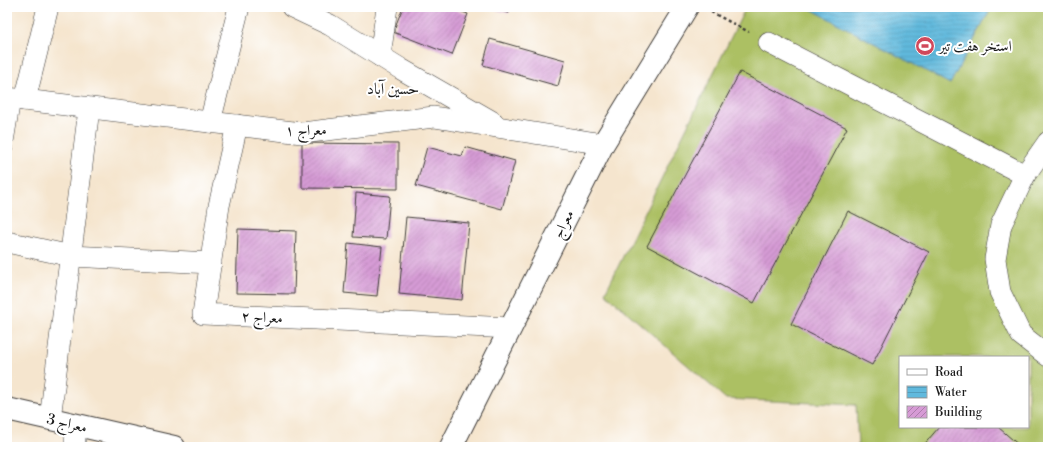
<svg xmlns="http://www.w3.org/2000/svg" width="1055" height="454" font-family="'Libre Bodoni',Amiri,serif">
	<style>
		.pitch { fill: #acc064; stroke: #646e40; fill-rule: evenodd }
		.water { fill: url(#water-rules); stroke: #3e6a7c }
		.building { fill: url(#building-hatch) }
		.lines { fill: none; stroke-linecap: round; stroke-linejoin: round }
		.service-casing { stroke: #3d3a37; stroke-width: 12 }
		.minor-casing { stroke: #3d3a37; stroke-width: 22 }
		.tertiary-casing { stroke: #3d3a37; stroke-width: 24 }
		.path { stroke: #3d3a37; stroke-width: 2.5; stroke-dasharray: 3 3; stroke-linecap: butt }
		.service { stroke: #fff; stroke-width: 11 }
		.minor { stroke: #fff; stroke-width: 21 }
		.tertiary { stroke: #fff; stroke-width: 22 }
		.labels { text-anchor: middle; stroke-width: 4; stroke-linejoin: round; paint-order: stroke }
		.poi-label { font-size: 15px; fill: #1c1c1c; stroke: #fff; text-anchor: start }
		.street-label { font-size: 15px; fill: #1c1c1c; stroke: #fff }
		.neighbourhood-label { font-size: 16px; fill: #1c1c1c; stroke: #fff }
	</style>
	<defs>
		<pattern id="water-rules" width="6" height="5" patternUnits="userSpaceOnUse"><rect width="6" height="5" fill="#60b9dd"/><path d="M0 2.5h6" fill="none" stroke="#539ebd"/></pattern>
		<pattern id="building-hatch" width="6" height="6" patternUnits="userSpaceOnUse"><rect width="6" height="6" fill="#d69bd5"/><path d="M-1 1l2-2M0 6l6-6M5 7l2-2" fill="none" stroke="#ad7eac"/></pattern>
	</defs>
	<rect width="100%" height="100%" fill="#fff"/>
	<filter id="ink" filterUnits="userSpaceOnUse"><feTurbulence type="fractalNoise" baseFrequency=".025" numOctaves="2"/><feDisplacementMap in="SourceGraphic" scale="8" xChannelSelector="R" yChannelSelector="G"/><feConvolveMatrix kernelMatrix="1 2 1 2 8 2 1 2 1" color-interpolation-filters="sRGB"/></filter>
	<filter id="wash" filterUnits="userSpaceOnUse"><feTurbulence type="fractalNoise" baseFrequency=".012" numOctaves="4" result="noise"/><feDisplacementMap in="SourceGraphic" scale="16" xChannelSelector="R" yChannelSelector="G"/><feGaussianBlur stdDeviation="0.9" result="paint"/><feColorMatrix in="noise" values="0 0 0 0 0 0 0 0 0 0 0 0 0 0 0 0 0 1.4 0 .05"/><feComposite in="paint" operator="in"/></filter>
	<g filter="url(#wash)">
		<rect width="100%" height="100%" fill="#f5e5ce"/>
		<!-- pitch -->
		<path class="pitch" d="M 746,7 L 1048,7 L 1048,447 L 858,447 L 856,405 L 726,399 L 605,293 ZM 900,357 L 1028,357 L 1028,427 L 900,427 Z"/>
		<!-- water -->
		<path class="water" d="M 807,7 L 992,7 L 950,84 Z"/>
		<g id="blocks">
			<!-- building -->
			<g class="building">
				<path d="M 403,7 L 448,7 L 468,14 L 452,55 L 393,32 Z"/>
				<path d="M 485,7 L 510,7 L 509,13 Z"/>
				<path d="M 490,39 L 565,60 L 558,86 L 483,65 Z"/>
				<path d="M 740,72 L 847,128 L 754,303 L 647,246 Z"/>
				<path d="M 302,143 L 398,144 L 398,189 L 302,188 Z"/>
				<path d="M 427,147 L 462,156 L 465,147 L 515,161 L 502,209 L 416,186 Z"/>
				<path d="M 356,193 L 390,196 L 386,239 L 353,237 Z"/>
				<path d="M 848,211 L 929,252 L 872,365 L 791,324 Z"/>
				<path d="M 406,217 L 469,223 L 462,300 L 399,294 Z"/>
				<path d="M 238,229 L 296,231 L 294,294 L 236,293 Z"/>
				<path d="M 348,243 L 382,247 L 377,296 L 344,293 Z"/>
				<path d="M 939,427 L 998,427 L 1021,447 L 922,447 Z"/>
			</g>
		</g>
	</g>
	<g filter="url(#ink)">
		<use href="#blocks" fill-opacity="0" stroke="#3d3a37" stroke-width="1"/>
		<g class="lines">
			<defs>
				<path id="service" d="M 7,148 L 15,99"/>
				<g id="minor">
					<path d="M 292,7 L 330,25 L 401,69 L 493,122"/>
					<path d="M 769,43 L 1025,175 L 1001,225 L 995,259 L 1000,292 L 1021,335 L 1048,356"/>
					<path d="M 380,56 L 387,7"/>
					<path d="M 7,98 L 302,133 L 434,117 L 603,144"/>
					<path d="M 25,100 L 48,7"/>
					<path d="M 210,122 L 239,7"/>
					<path d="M 237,125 L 219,206 L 203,314 L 511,328"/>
					<path d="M 1025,175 L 1048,142"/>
					<path d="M 7,242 L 71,256 L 211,263"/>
					<path d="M 50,419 L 89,109"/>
					<path d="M 75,447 L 75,425"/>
				</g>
				<g id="tertiary">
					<path d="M 7,409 L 174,447"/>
					<path d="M 451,447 L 603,144 L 687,7"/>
				</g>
			</defs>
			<!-- service casing -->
			<use href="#service" class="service-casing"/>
			<!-- minor casing -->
			<use href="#minor" class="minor-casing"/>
			<!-- tertiary casing -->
			<use href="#tertiary" class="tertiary-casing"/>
			<!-- path -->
			<path class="path" d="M 711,12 L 749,32"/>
			<!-- service -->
			<use href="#service" class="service"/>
			<!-- minor -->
			<use href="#minor" class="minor"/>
			<!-- tertiary -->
			<use href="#tertiary" class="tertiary"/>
		</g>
	</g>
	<!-- icons -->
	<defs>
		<symbol id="stadium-disc" viewBox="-11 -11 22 22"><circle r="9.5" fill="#d1495b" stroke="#fff"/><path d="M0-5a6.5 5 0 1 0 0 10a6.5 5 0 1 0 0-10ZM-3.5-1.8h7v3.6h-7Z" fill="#fff"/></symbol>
	</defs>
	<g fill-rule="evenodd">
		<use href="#stadium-disc" x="914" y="35" width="22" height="22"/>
	</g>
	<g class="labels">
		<!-- poi labels -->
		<g class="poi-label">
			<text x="939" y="51">استخر هفت تیر</text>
		</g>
		<!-- street labels -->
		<g class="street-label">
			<text transform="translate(306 130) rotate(-1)" y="5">معراج ۱</text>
			<text transform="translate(563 224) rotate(-63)" y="5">معراج</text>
			<text transform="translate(262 317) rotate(3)" y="5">معراج ۲</text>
			<text transform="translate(67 423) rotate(13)" y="5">معراج 3</text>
		</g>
		<!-- neighbourhood labels -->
		<g class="neighbourhood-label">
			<text x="393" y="94">حسین آباد</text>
		</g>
	</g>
	<!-- margin -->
	<rect width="1055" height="454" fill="none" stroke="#fff" stroke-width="24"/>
	<!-- legend -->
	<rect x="899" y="356" width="130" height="72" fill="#ffffff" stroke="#a4a4a4"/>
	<rect x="907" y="369" width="20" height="6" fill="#ffffff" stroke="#a4a4a4"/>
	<text x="935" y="376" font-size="12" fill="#1c1c1c">Road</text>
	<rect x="907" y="386" width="20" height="12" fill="url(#water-rules)" stroke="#a4a4a4"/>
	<text x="935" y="396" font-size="12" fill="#1c1c1c">Water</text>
	<rect x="907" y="406" width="20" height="12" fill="url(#building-hatch)" stroke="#a4a4a4"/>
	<text x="935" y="416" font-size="12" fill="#1c1c1c">Building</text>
</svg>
